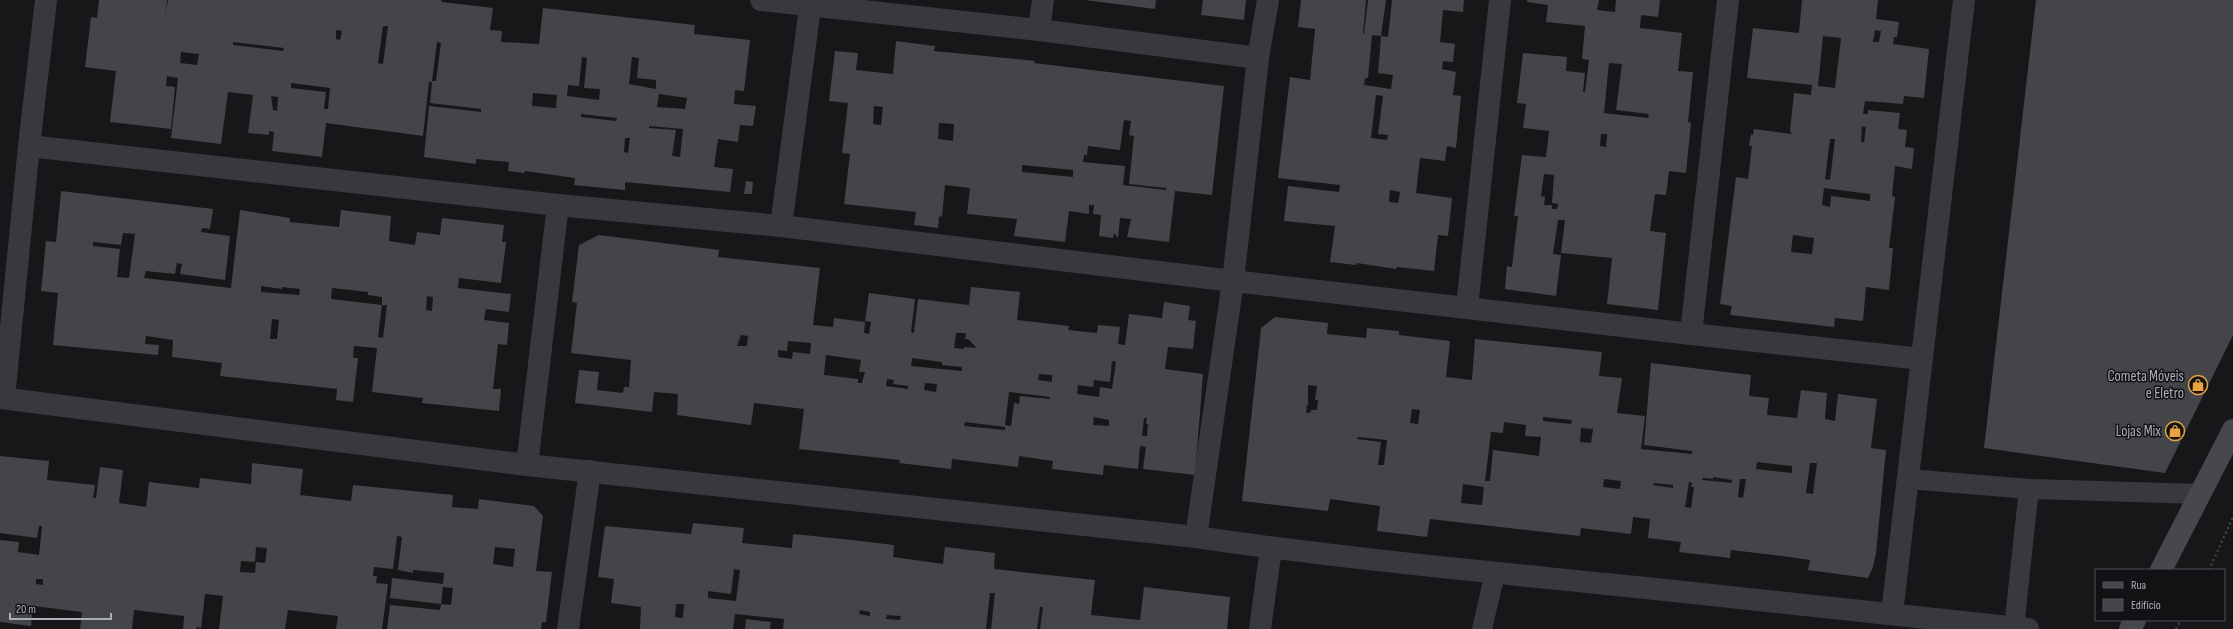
<svg xmlns="http://www.w3.org/2000/svg" width="2233" height="629" font-family="'Sofia Sans Condensed',sans-serif">
	<style>
		.building { fill: #444549; fill-rule: evenodd }
		.lines { fill: none; stroke-linecap: round; stroke-linejoin: round }
		.path { stroke: #3e4044; stroke-width: 2.5; stroke-dasharray: 2 3; stroke-linecap: butt }
		.service { stroke: #38393e; stroke-width: 20 }
		.minor { stroke: #38393e; stroke-width: 22 }
		.secondary { stroke: #46484d; stroke-width: 22 }
		.labels { text-anchor: middle; stroke-width: 3; stroke-linejoin: round; paint-order: stroke }
		.poi-label { font-size: 15px; fill: #aaafb8; stroke: #121214; text-anchor: end }
	</style>
	<rect width="100%" height="100%" fill="#171719"/>
	<!-- building -->
	<g class="building">
		<path d="M 99,0 L 167,0 L 165,14 L 168,0 L 441,0 L 442,2 L 493,8 L 490,30 L 502,31 L 501,42 L 539,44 L 543,8 L 695,25 L 694,34 L 750,40 L 744,91 L 735,90 L 734,104 L 756,106 L 753,126 L 740,125 L 738,142 L 718,139 L 714,167 L 733,169 L 730,192 L 625,182 L 625,190 L 574,185 L 575,178 L 525,171 L 524,173 L 508,171 L 509,162 L 476,159 L 476,164 L 424,157 L 429,106 L 481,112 L 481,109 L 430,103 L 432,82 L 429,82 L 423,136 L 326,123 L 322,157 L 272,151 L 274,132 L 269,131 L 269,135 L 248,133 L 253,95 L 228,92 L 221,144 L 171,138 L 178,78 L 167,76 L 166,86 L 175,87 L 171,129 L 110,122 L 116,71 L 85,67 L 91,17 L 97,18 ZM 383,26 L 388,26 L 383,64 L 378,63 ZM 336,30 L 342,31 L 340,40 L 336,39 ZM 233,42 L 284,48 L 283,51 L 233,45 ZM 437,42 L 441,43 L 436,81 L 432,81 ZM 181,52 L 199,54 L 197,65 L 180,63 ZM 582,57 L 587,58 L 584,88 L 600,89 L 599,100 L 567,96 L 568,85 L 579,86 ZM 632,57 L 639,58 L 637,78 L 656,80 L 656,89 L 629,84 ZM 291,83 L 330,88 L 328,109 L 324,109 L 326,92 L 291,88 ZM 533,93 L 557,95 L 556,108 L 532,106 ZM 659,94 L 687,98 L 685,109 L 657,107 ZM 271,96 L 278,97 L 277,111 L 273,110 ZM 581,114 L 617,118 L 616,121 L 581,117 ZM 649,126 L 683,129 L 680,157 L 672,156 L 676,130 L 649,128 ZM 625,138 L 630,138 L 628,153 L 624,152 Z"/>
		<path d="M 1085,0 L 1156,0 L 1155,9 Z"/>
		<path d="M 1203,0 L 1246,0 L 1244,20 L 1201,15 Z"/>
		<path d="M 1301,0 L 1366,0 L 1363,34 L 1364,34 L 1368,0 L 1386,0 L 1381,36 L 1372,35 L 1368,78 L 1365,78 L 1364,85 L 1391,89 L 1393,75 L 1378,73 L 1381,36 L 1388,37 L 1392,0 L 1464,0 L 1463,12 L 1443,10 L 1440,42 L 1455,44 L 1453,62 L 1443,61 L 1442,69 L 1456,72 L 1453,95 L 1461,96 L 1456,148 L 1447,146 L 1445,161 L 1420,158 L 1416,193 L 1452,198 L 1448,236 L 1438,235 L 1434,271 L 1397,267 L 1396,269 L 1357,263 L 1356,265 L 1330,262 L 1335,226 L 1284,221 L 1288,186 L 1339,192 L 1340,185 L 1278,178 L 1290,77 L 1310,80 L 1315,29 L 1298,27 ZM 1376,95 L 1383,96 L 1378,134 L 1388,135 L 1387,140 L 1371,138 ZM 1390,190 L 1400,192 L 1398,203 L 1389,202 Z"/>
		<path d="M 1527,0 L 1599,0 L 1597,10 L 1615,12 L 1616,0 L 1660,0 L 1658,17 L 1641,15 L 1640,28 L 1682,33 L 1678,71 L 1693,72 L 1688,122 L 1691,123 L 1686,173 L 1669,171 L 1666,195 L 1655,194 L 1650,231 L 1666,233 L 1658,310 L 1607,304 L 1612,258 L 1561,253 L 1565,220 L 1558,220 L 1553,254 L 1561,255 L 1556,296 L 1505,289 L 1507,266 L 1512,267 L 1518,216 L 1514,216 L 1522,155 L 1546,157 L 1549,131 L 1523,128 L 1526,104 L 1517,103 L 1523,53 L 1567,57 L 1566,71 L 1585,73 L 1583,92 L 1585,92 L 1589,60 L 1582,59 L 1585,26 L 1546,22 L 1548,5 L 1527,2 ZM 1609,63 L 1622,64 L 1616,110 L 1649,114 L 1648,118 L 1604,113 ZM 1601,134 L 1607,134 L 1606,147 L 1600,146 ZM 1544,174 L 1554,175 L 1552,203 L 1558,204 L 1557,209 L 1552,209 L 1552,205 L 1544,205 L 1545,197 L 1541,196 Z"/>
		<path d="M 1802,0 L 1878,0 L 1876,19 L 1899,22 L 1897,37 L 1894,37 L 1893,44 L 1929,49 L 1924,98 L 1904,96 L 1903,104 L 1865,101 L 1863,114 L 1868,114 L 1868,110 L 1900,113 L 1898,129 L 1907,130 L 1905,147 L 1914,148 L 1912,169 L 1895,166 L 1892,196 L 1895,197 L 1889,248 L 1893,248 L 1889,290 L 1866,287 L 1863,321 L 1835,318 L 1834,327 L 1730,315 L 1732,306 L 1720,304 L 1736,177 L 1748,179 L 1752,146 L 1749,146 L 1751,134 L 1753,135 L 1754,129 L 1792,134 L 1790,131 L 1794,93 L 1811,95 L 1812,85 L 1747,78 L 1753,28 L 1799,33 ZM 1875,30 L 1881,31 L 1879,42 L 1873,42 ZM 1823,36 L 1841,38 L 1835,88 L 1818,86 ZM 1862,126 L 1866,127 L 1864,142 L 1861,142 ZM 1830,139 L 1835,139 L 1830,180 L 1825,179 ZM 1824,188 L 1870,194 L 1870,201 L 1831,196 L 1830,207 L 1822,205 ZM 1793,235 L 1814,238 L 1812,254 L 1791,252 Z"/>
		<path d="M 2036,0 L 2233,0 L 2233,335 L 2165,473 L 1984,448 Z"/>
		<path d="M 896,41 L 935,46 L 934,51 L 1035,61 L 1034,63 L 1224,86 L 1212,195 L 1175,191 L 1169,242 L 1127,237 L 1131,219 L 1120,218 L 1118,238 L 1114,233 L 1113,238 L 1099,236 L 1101,215 L 1093,214 L 1094,205 L 1089,205 L 1089,214 L 1069,211 L 1065,242 L 1014,236 L 1017,219 L 967,214 L 970,188 L 945,185 L 942,217 L 939,216 L 938,228 L 914,225 L 916,212 L 844,204 L 850,154 L 842,153 L 848,103 L 829,101 L 835,51 L 858,53 L 856,70 L 893,74 ZM 874,106 L 883,107 L 881,125 L 873,124 ZM 1124,120 L 1131,121 L 1129,135 L 1134,136 L 1129,184 L 1166,188 L 1166,190 L 1123,185 L 1125,166 L 1083,162 L 1084,155 L 1087,155 L 1088,146 L 1120,150 ZM 939,123 L 954,124 L 953,141 L 938,139 ZM 1022,165 L 1073,170 L 1073,177 L 1022,172 Z"/>
		<path d="M 746,181 L 753,182 L 752,194 L 744,194 Z"/>
		<path d="M 61,191 L 213,209 L 210,229 L 202,228 L 201,232 L 230,236 L 225,280 L 180,274 L 182,264 L 177,263 L 175,274 L 146,271 L 144,278 L 231,288 L 240,210 L 290,218 L 290,222 L 339,227 L 341,210 L 391,216 L 389,241 L 415,245 L 417,232 L 440,235 L 442,218 L 504,225 L 502,242 L 506,242 L 501,283 L 459,278 L 458,288 L 511,294 L 509,312 L 486,309 L 484,320 L 509,323 L 507,345 L 498,344 L 493,389 L 501,389 L 499,411 L 422,403 L 423,398 L 372,392 L 377,348 L 354,346 L 353,358 L 358,358 L 353,402 L 336,400 L 337,389 L 220,376 L 222,363 L 172,357 L 173,340 L 146,336 L 145,344 L 159,345 L 158,355 L 53,345 L 58,293 L 41,291 L 46,241 L 56,242 ZM 123,233 L 135,234 L 129,278 L 117,277 L 120,249 L 93,246 L 93,242 L 121,245 ZM 261,286 L 282,289 L 282,287 L 300,289 L 299,295 L 261,292 ZM 332,288 L 368,292 L 368,295 L 382,297 L 382,305 L 387,305 L 383,338 L 378,337 L 382,305 L 331,299 ZM 427,296 L 433,297 L 432,311 L 426,310 ZM 272,319 L 279,320 L 277,339 L 270,339 Z"/>
		<path d="M 599,235 L 719,250 L 718,257 L 820,268 L 813,325 L 833,327 L 834,318 L 865,322 L 864,333 L 869,334 L 871,322 L 865,321 L 869,293 L 915,299 L 911,332 L 914,333 L 918,299 L 969,305 L 971,287 L 1020,292 L 1017,320 L 1069,326 L 1068,330 L 1097,333 L 1098,325 L 1120,327 L 1118,344 L 1125,345 L 1129,314 L 1162,318 L 1164,302 L 1190,306 L 1188,320 L 1196,321 L 1193,349 L 1168,347 L 1165,369 L 1203,374 L 1195,475 L 1143,469 L 1146,447 L 1140,446 L 1138,469 L 1104,465 L 1103,475 L 1052,469 L 1053,461 L 1019,456 L 1018,467 L 952,459 L 951,469 L 899,463 L 900,460 L 799,449 L 804,409 L 754,403 L 751,425 L 677,415 L 678,394 L 654,392 L 652,412 L 575,403 L 579,370 L 599,372 L 597,390 L 623,393 L 624,387 L 629,387 L 631,360 L 571,353 L 577,303 L 572,302 L 579,245 ZM 956,333 L 966,333 L 965,339 L 968,339 L 977,348 L 964,347 L 964,349 L 954,348 ZM 741,335 L 748,336 L 747,346 L 737,346 ZM 788,341 L 811,343 L 810,354 L 793,352 L 792,359 L 778,357 L 778,350 L 787,351 ZM 826,355 L 861,360 L 859,372 L 865,372 L 862,383 L 858,383 L 858,379 L 824,375 ZM 912,358 L 942,362 L 942,365 L 962,367 L 962,371 L 911,366 ZM 1112,361 L 1116,362 L 1112,389 L 1100,387 L 1099,397 L 1077,394 L 1078,385 L 1093,387 L 1094,380 L 1110,382 ZM 1039,374 L 1052,375 L 1052,382 L 1038,380 ZM 887,379 L 894,380 L 893,384 L 908,386 L 908,389 L 886,386 ZM 925,383 L 937,384 L 936,392 L 924,390 ZM 1009,392 L 1050,397 L 1050,399 L 1020,396 L 1019,404 L 1014,403 L 1011,426 L 1005,425 ZM 1094,417 L 1109,420 L 1109,426 L 1093,425 ZM 1144,418 L 1147,418 L 1146,424 L 1148,424 L 1147,436 L 1142,436 ZM 965,422 L 1005,427 L 1005,430 L 964,426 Z"/>
		<path d="M 1275,317 L 1328,323 L 1327,334 L 1366,338 L 1367,328 L 1399,331 L 1399,335 L 1450,341 L 1446,377 L 1472,380 L 1475,339 L 1602,352 L 1599,376 L 1622,378 L 1617,413 L 1645,416 L 1641,449 L 1692,454 L 1692,451 L 1644,445 L 1651,363 L 1751,375 L 1749,396 L 1769,398 L 1767,415 L 1797,418 L 1801,390 L 1827,393 L 1825,419 L 1835,421 L 1838,394 L 1877,399 L 1871,448 L 1886,450 L 1876,553 L 1873,567 L 1868,578 L 1808,570 L 1810,560 L 1782,556 L 1731,550 L 1730,558 L 1679,552 L 1681,542 L 1648,538 L 1650,519 L 1633,517 L 1631,534 L 1581,528 L 1580,536 L 1430,519 L 1427,537 L 1377,531 L 1380,506 L 1330,499 L 1328,511 L 1242,501 L 1261,328 ZM 1308,385 L 1317,386 L 1315,400 L 1318,400 L 1317,410 L 1311,410 L 1310,413 L 1306,413 L 1307,405 L 1308,406 ZM 1412,409 L 1420,410 L 1418,424 L 1410,423 ZM 1543,417 L 1572,420 L 1571,424 L 1543,421 ZM 1504,422 L 1526,425 L 1525,436 L 1541,437 L 1539,456 L 1493,450 L 1490,481 L 1485,481 L 1491,432 L 1503,433 ZM 1581,428 L 1593,429 L 1591,443 L 1580,442 ZM 1358,437 L 1387,440 L 1384,465 L 1378,465 L 1381,442 L 1357,439 ZM 1757,462 L 1792,466 L 1792,473 L 1756,469 ZM 1810,463 L 1817,463 L 1813,494 L 1806,493 ZM 1713,477 L 1732,480 L 1732,483 L 1702,480 L 1703,478 L 1713,479 ZM 1604,479 L 1621,481 L 1620,489 L 1603,487 ZM 1740,479 L 1746,479 L 1743,498 L 1738,497 ZM 1689,482 L 1692,483 L 1691,487 L 1694,487 L 1691,508 L 1685,507 ZM 1654,483 L 1673,485 L 1673,488 L 1653,485 ZM 1463,484 L 1484,487 L 1482,505 L 1461,503 Z"/>
		<path d="M 0,456 L 49,461 L 47,480 L 95,485 L 93,498 L 96,498 L 100,467 L 123,470 L 119,503 L 146,507 L 149,482 L 199,488 L 200,478 L 251,484 L 252,463 L 303,469 L 300,495 L 351,501 L 353,485 L 453,495 L 452,507 L 478,509 L 479,499 L 534,506 L 543,516 L 536,571 L 552,572 L 546,622 L 542,622 L 541,629 L 387,629 L 390,605 L 440,610 L 441,604 L 451,605 L 453,588 L 443,587 L 441,604 L 390,598 L 392,578 L 443,584 L 444,573 L 413,570 L 413,573 L 398,570 L 402,537 L 397,536 L 393,569 L 374,567 L 373,576 L 377,576 L 376,583 L 388,584 L 382,629 L 336,629 L 338,616 L 288,610 L 285,629 L 219,629 L 223,596 L 205,594 L 201,628 L 197,627 L 196,629 L 183,629 L 184,616 L 134,610 L 132,629 L 80,629 L 82,612 L 33,606 L 31,626 L 0,622 L 0,540 L 19,542 L 18,552 L 39,555 L 42,526 L 39,526 L 37,538 L 0,533 ZM 256,547 L 267,548 L 265,563 L 256,562 L 255,573 L 240,572 L 241,561 L 255,562 ZM 495,547 L 515,549 L 513,567 L 493,564 ZM 36,579 L 43,579 L 43,585 L 36,584 Z"/>
		<path d="M 693,523 L 744,528 L 742,543 L 792,548 L 793,534 L 843,539 L 894,545 L 893,557 L 943,564 L 945,547 L 995,553 L 994,569 L 1095,580 L 1091,615 L 1140,620 L 1144,587 L 1230,597 L 1227,629 L 1040,629 L 1043,607 L 1040,607 L 1037,629 L 991,629 L 995,593 L 990,593 L 986,629 L 783,629 L 784,619 L 735,614 L 733,629 L 640,629 L 641,607 L 611,603 L 614,579 L 598,577 L 605,526 L 691,534 ZM 734,569 L 740,570 L 736,601 L 708,598 L 708,591 L 731,594 ZM 676,604 L 684,604 L 683,618 L 675,617 ZM 860,610 L 870,612 L 870,616 L 859,614 ZM 887,615 L 901,616 L 900,620 L 886,619 Z"/>
		<path d="M 746,619 L 771,622 L 770,629 L 745,629 Z"/>
	</g>
	<g class="lines">
		<!-- path -->
		<g class="path">
			<path d="M 2209,570 L 2233,517"/>
			<path d="M 2176,629 L 2181,620"/>
		</g>
		<!-- service -->
		<g class="service">
			<path d="M 1908,479 L 2029,489 L 2200,494"/>
			<path d="M 2014,627 L 2029,489"/>
			<path d="M 1482,629 L 1495,573"/>
		</g>
		<!-- minor -->
		<g class="minor">
			<path d="M 761,0 L 1039,30 L 1258,58"/>
			<path d="M 1039,30 L 1043,0"/>
			<path d="M 29,146 L 558,205 L 781,226 L 1233,281 L 1691,334 L 1922,359"/>
			<path d="M 781,226 L 811,0"/>
			<path d="M 1467,307 L 1500,0"/>
			<path d="M 1691,334 L 1728,0"/>
			<path d="M 0,398 L 527,465 L 1196,537 C 1332,557 1469,570 1606,584 C 1747,598 1888,613 2028,629"/>
			<path d="M 4,398 L 29,146 L 46,0"/>
			<path d="M 527,465 L 558,205"/>
			<path d="M 1196,537 L 1233,281 L 1258,58 L 1268,0"/>
			<path d="M 1892,613 L 1964,0"/>
			<path d="M 568,629 L 590,471"/>
			<path d="M 1260,629 L 1271,548"/>
		</g>
		<!-- secondary -->
		<g class="secondary">
			<path d="M 2161,570 L 2233,430"/>
			<path d="M 2130,629 L 2135,620"/>
		</g>
	</g>
	<!-- icons -->
	<defs>
		<symbol id="shop-ring" viewBox="-11 -11 22 22"><circle r="9.5" fill="#121214" stroke="#e9a43f" stroke-width="1.5"/><path d="M-5-2.5h2.3a2.7 3.5 0 0 1 5.4 0H5L5.5 6h-11ZM-1.5-2.5h3a1.5 2.3 0 0 0-3 0Z" fill="#e9a43f"/></symbol>
	</defs>
	<g fill-rule="evenodd">
		<use href="#shop-ring" x="2187" y="374" width="22" height="22"/>
		<use href="#shop-ring" x="2164" y="420" width="22" height="22"/>
	</g>
	<g class="labels">
		<!-- poi labels -->
		<g class="poi-label">
			<text x="2184" y="381">Cometa Móveis<tspan x="2184" dy="17">e Eletro</tspan></text>
			<text x="2161" y="436">Lojas Mix</text>
		</g>
	</g>
	<!-- legend -->
	<rect x="2095" y="569" width="130" height="52" fill="#121214" stroke="#4f5156"/>
	<rect x="2103" y="582" width="20" height="6" fill="#46484d" stroke="#4f5156"/>
	<text x="2131" y="589" font-size="12" fill="#aaafb8">Rua</text>
	<rect x="2103" y="599" width="20" height="12" fill="#444549" stroke="#4f5156"/>
	<text x="2131" y="609" font-size="12" fill="#aaafb8">Edifício</text>
	<!-- scale -->
	<path d="M10 613v6h101v-6" fill="none" stroke="#aaafb8" stroke-width="2"/>
	<text x="16" y="613" font-size="12" fill="#aaafb8" stroke="#121214" stroke-width="3" paint-order="stroke">20 m</text>
</svg>
